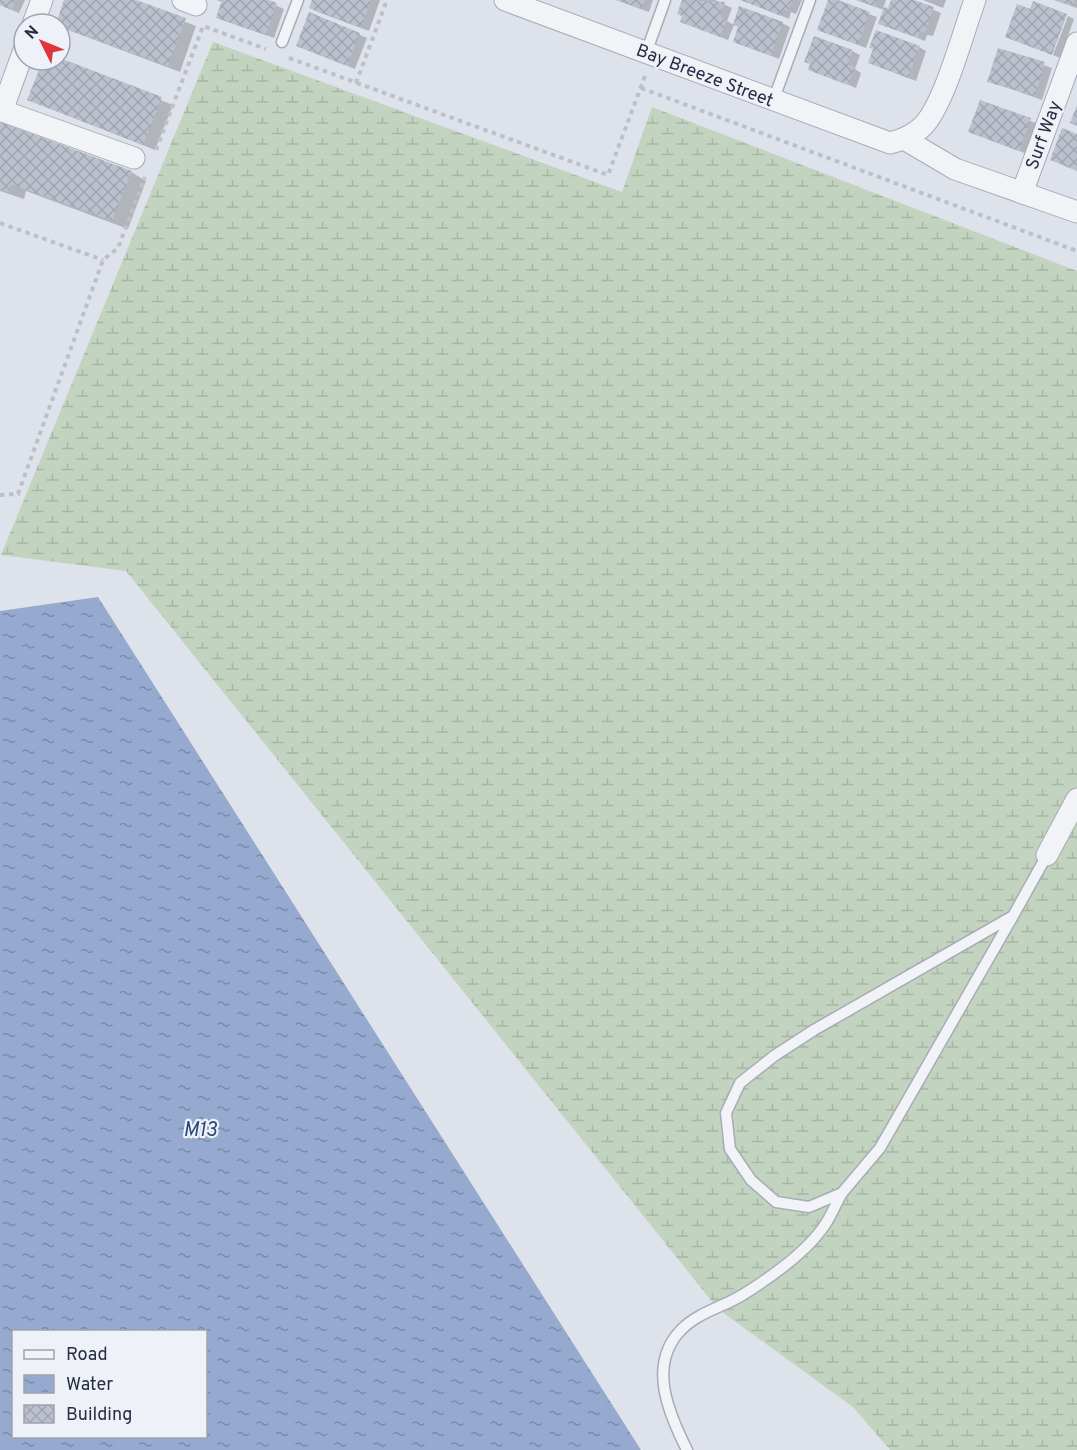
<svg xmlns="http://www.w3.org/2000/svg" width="1077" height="1450" font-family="Overpass,sans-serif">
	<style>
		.wetland { fill: url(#wetland-marsh) }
		.water { fill: url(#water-ripples); fill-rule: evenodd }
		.shadow { fill: #0003 }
		.building { fill: url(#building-cross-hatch) }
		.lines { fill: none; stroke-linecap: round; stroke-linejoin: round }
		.lane-casing { stroke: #a7acb8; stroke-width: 13 }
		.street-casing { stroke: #a7acb8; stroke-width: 23 }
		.path { stroke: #bdc0c8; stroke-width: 4; stroke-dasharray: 4.5 4.5; stroke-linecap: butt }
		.lane { stroke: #f2f3f7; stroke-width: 10 }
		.street { stroke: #f2f3f7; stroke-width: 21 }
		.labels { text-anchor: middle; stroke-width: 4.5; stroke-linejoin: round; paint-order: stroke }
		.street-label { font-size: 18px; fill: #262d42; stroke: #eef1f7 }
		.water-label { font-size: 20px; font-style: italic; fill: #2b457b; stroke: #eef1f7 }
	</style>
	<defs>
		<pattern id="wetland-marsh" width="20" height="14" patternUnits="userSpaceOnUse" patternTransform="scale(1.5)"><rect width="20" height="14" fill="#c2d4bf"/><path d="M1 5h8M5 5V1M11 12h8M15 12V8" fill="none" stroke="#a7b6a5"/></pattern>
		<pattern id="water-ripples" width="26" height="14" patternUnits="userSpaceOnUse" patternTransform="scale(1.5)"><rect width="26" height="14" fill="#95aace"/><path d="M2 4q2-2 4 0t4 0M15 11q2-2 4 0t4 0" fill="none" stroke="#798ba9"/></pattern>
		<pattern id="building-cross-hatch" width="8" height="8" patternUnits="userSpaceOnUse" patternTransform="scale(1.5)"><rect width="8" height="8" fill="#bbc0cd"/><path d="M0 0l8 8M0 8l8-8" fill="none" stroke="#a1a5b1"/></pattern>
	</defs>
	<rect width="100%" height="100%" fill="#dee2ea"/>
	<!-- wetland -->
	<path class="wetland" d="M 213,42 L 622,192 L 652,107 L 1077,271 L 1077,1450 L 890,1450 L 853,1407 L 718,1309 L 126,571 L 1,555 Z"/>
	<!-- water -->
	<path class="water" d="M 98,597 L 641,1450 L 0,1450 L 0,611 ZM 14,1332 L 206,1332 L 206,1436 L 14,1436 Z"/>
	<!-- shadow -->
	<g class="shadow">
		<path d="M 0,0 L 25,0 L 19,13 L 0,5 Z"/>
		<path d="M 66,0 L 131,0 L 196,26 L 180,72 L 60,27 L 57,24 Z"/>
		<path d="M 216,0 L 264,0 L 284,9 L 274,38 L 217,18 L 223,2 Z"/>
		<path d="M 313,0 L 380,0 L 369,31 L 318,12 L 310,8 Z"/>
		<path d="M 616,0 L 653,0 L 649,12 Z"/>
		<path d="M 683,0 L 715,0 L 732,8 L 727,21 L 734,25 L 728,40 L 682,22 L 684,16 L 679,13 Z"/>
		<path d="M 743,0 L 802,0 L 796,14 L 791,12 L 789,19 Z"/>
		<path d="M 830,0 L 877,17 L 866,48 L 827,33 Z"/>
		<path d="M 856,0 L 886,0 L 883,8 L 889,10 L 893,0 L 909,0 L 941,13 L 933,36 L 927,35 L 925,41 L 880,23 L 884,10 Z"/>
		<path d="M 923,0 L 946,0 L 943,8 Z"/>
		<path d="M 1054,0 L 1077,0 L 1077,8 Z"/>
		<path d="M 310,14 L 367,38 L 355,69 L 298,46 Z"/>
		<path d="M 1068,16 L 1074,19 L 1060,58 L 1053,55 Z"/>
		<path d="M 782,23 L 790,27 L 779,59 L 734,41 Z"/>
		<path d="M 919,47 L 926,51 L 916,81 L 870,63 Z"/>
		<path d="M 999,49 L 1052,68 L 1042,100 L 989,81 Z"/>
		<path d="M 852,51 L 860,55 L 855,69 L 861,73 L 856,88 L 810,69 Z"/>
		<path d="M 60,60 L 173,105 L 155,150 L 29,100 Z"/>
		<path d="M 981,102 L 1038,124 L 1027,154 L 970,132 Z"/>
		<path d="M 0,124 L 131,172 L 146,181 L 128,229 L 26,191 L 24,199 L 0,191 Z"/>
	</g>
	<!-- building -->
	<g class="building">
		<path d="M 0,0 L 16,0 L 12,10 L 0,5 Z"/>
		<path d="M 64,0 L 136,0 L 186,18 L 168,66 L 60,27 L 60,24 L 56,24 Z"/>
		<path d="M 222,0 L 269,0 L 277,3 L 266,35 L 216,18 Z"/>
		<path d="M 312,0 L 371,0 L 361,28 L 309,8 Z"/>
		<path d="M 617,0 L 645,0 L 641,9 Z"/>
		<path d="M 682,0 L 725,2 L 720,16 L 727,19 L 720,37 L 680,22 L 682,16 L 677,14 Z"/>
		<path d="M 740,0 L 793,0 L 788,11 L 783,9 L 781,16 Z"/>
		<path d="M 828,0 L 838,0 L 870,12 L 858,45 L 817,30 Z"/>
		<path d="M 858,0 L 877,0 L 875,7 Z"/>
		<path d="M 891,0 L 914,0 L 934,7 L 925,33 L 920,31 L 918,38 L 878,24 L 884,7 L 888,8 Z"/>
		<path d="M 1056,0 L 1075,0 L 1073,6 Z"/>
		<path d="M 1033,1 L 1067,14 L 1052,55 L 1005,37 L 1017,4 L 1030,9 Z"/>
		<path d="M 739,6 L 783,22 L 771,56 L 733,42 L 738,27 L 733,25 Z"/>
		<path d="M 309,12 L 360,33 L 347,66 L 296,46 Z"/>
		<path d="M 876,30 L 920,46 L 908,78 L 868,63 L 873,49 L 869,48 Z"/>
		<path d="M 814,36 L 853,50 L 848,64 L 855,67 L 848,85 L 808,70 L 810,64 L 804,62 Z"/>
		<path d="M 998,48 L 1045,62 L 1035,96 L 987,82 Z"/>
		<path d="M 60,58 L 162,97 L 143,145 L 27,100 L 43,60 Z"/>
		<path d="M 980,100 L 1031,118 L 1019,151 L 968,132 Z"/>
		<path d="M 1077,105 L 1077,126 L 1070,123 Z"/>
		<path d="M 0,122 L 132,171 L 112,221 L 11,184 L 8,192 L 0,189 Z"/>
		<path d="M 1062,128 L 1077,134 L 1077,171 L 1050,160 Z"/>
	</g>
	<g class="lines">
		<defs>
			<g id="lane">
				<path d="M 282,42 L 298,0"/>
				<path d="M 646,53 L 665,0"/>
				<path d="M 773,101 L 810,0"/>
				<path d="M 1013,916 L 814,1030 L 774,1056 L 740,1083 L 726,1113 L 730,1149 L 751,1180 L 776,1202 L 809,1207 L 842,1193 L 880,1148 L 1013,916 L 1047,855"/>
				<path d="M 687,1450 C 669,1414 647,1365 681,1330 C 698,1312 724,1307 744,1294 C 771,1277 803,1255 822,1229 C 830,1219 835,1205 842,1193"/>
			</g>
			<g id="street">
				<path d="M 183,0 L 196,5"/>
				<path d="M 505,0 L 890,143 C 903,140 913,136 923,126 C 945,103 963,32 975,0"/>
				<path d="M 33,24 L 42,0"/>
				<path d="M 0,110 L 134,158"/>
				<path d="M 2,111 L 24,50"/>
				<path d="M 906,140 L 955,169 L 1077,212"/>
				<path d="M 1022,193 L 1077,43"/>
				<path d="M 1047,855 L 1077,799"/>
			</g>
		</defs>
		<!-- lane casing -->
		<use href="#lane" class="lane-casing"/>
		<!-- street casing -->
		<use href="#street" class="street-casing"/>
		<!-- path -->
		<g class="path">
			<path d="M 289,58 L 608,175 L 645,76"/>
			<path d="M 356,83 L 387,0"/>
			<path d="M 641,88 L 1077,251"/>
			<path d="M 156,150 L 203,26 L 266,49"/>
			<path d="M 0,223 L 103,260"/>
			<path d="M 0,495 L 18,494 L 103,260 L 118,248 L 145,177"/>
		</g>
		<!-- lane -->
		<use href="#lane" class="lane"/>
		<!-- street -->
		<use href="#street" class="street"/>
	</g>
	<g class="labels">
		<!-- street labels -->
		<g class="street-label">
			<text transform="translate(705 75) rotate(21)" y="6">Bay Breeze Street</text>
			<text transform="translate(1043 135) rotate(-70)" y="6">Surf Way</text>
		</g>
		<!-- water labels -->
		<g class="water-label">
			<text x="200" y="1136">M13</text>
		</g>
	</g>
	<!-- legend -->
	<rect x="12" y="1330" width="195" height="108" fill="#eef1f7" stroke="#9ea3af" stroke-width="1.5"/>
	<rect x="24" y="1350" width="30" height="9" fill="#f2f3f7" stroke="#9ea3af" stroke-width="1.5"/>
	<text x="66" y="1360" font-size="18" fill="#262d42">Road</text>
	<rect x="24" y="1375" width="30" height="18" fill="url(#water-ripples)" stroke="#9ea3af" stroke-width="1.5"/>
	<text x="66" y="1390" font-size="18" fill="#262d42">Water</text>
	<rect x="24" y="1405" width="30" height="18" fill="url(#building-cross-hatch)" stroke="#9ea3af" stroke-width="1.5"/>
	<text x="66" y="1420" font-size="18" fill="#262d42">Building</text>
	<!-- north arrow -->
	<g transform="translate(42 42) rotate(313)"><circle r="28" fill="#eef1f7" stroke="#9ea3af" stroke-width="1.5"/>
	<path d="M0-4.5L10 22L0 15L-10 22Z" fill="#dd353b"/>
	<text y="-9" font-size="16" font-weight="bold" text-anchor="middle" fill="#262d42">N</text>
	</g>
</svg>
